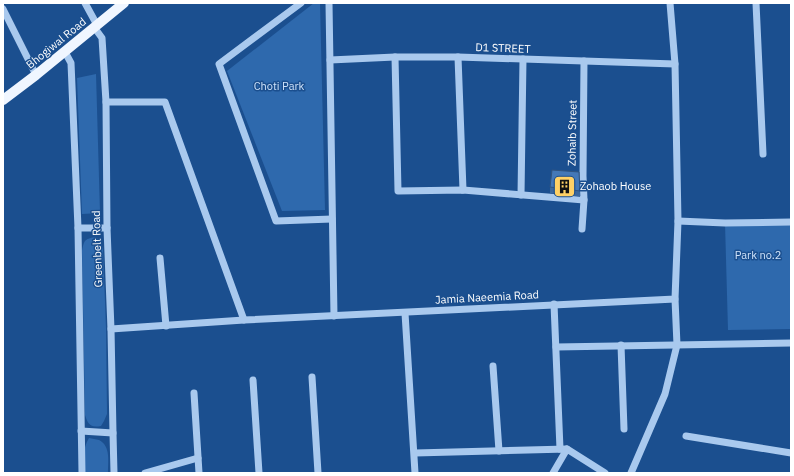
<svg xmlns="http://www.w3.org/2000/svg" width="794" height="476" font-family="'IBM Plex Sans',sans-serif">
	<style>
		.green { fill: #2e69ad }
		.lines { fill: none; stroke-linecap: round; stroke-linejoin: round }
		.minor { stroke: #a9c9ee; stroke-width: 7 }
		.major { stroke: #f0f6ff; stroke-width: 10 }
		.wall { fill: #3a679d }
		.building { fill: #4478b7; stroke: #305480 }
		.labels { text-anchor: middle; stroke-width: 3; stroke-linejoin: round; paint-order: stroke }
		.street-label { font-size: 11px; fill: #fff; stroke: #1b4f8f }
		.park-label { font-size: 11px; fill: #cfe3fa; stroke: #1b4f8f }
		.poi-label { font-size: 11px; fill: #fff; stroke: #1b4f8f; text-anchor: start }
	</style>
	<rect width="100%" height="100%" fill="#1b4f8f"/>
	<!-- green -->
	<g class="green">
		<path d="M 314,3 L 320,3 L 325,210 L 282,211 L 227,71 Z"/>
		<path d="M 96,74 L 100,213 L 82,214 L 77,78 Z"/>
		<path d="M 791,222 L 791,329 L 728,330 L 725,223 Z"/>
		<path d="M 95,237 L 100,240 L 103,249 L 106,328 L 107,414 L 104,421 L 101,426 C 90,428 88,424 85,415 L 82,251 C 84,241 84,239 95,237 Z"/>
		<path d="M 89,438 C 92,439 96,439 99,440 C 111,446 108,462 108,473 L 84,473 C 84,461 82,449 89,438 Z"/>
	</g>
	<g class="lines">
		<!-- minor -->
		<g class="minor">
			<path d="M 85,3 L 97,25"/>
			<path d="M 301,3 L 219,64 L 276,221 L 332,219"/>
			<path d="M 329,3 L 334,316"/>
			<path d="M 756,3 L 763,154"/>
			<path d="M 3,9 L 36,75"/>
			<path d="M 94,27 L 102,38 L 106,102 L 107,228 L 111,329 L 113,433 L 114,473"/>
			<path d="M 65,52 L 71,63 L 78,228 L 82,473"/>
			<path d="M 395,57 L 398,191 L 463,190 L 584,200"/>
			<path d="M 458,57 L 463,190"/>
			<path d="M 330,60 L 395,57 L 458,57 L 675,64"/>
			<path d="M 106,102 L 165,102 L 244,320"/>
			<path d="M 521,195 L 523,59"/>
			<path d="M 678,221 L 725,223 L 791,222"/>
			<path d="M 78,228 L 107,228"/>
			<path d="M 582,229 L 584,200 L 583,176 L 584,61"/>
			<path d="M 160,258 L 166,326"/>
			<path d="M 554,304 L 560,449"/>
			<path d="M 405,313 L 415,473"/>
			<path d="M 111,329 L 244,320 L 675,299 L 678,221 L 675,64 L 670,3"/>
			<path d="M 621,345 L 624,429"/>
			<path d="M 556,347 L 791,343"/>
			<path d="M 493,366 L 499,451"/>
			<path d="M 312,377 L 318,473"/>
			<path d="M 253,380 L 259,473"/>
			<path d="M 194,393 L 199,473"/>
			<path d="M 81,431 L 113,433"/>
			<path d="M 686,436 L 791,453"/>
			<path d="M 415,453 L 567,449 L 605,473"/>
			<path d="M 145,473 L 198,458"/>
			<path d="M 553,473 L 567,449"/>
			<path d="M 631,473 L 665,394 L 677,345 L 675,299"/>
		</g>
		<!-- major -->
		<path class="major" d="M 3,100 L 36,75 L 124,3"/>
	</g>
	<!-- wall -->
	<path class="wall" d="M 550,187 L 580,191 L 580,197 L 550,193 Z"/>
	<!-- building -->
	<path class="building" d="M 552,170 L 579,172 L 580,191 L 550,187 Z"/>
	<!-- icons -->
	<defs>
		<symbol id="building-square" viewBox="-11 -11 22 22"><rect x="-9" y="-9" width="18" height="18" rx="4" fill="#ffd166" stroke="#1b4f8f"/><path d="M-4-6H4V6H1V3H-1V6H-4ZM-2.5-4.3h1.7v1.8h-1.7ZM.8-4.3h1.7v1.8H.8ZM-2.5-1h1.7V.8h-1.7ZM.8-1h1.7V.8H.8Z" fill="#111"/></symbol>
	</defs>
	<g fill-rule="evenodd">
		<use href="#building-square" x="552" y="174" width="25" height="25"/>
	</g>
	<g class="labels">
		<!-- street labels -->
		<g class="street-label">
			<text transform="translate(56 43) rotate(-39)" y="4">Bhogiwal Road</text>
			<text transform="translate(503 48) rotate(2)" y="4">D1 STREET</text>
			<text transform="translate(572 133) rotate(-89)" y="4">Zohaib Street</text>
			<text transform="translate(97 249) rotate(-92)" y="4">Greenbelt Road</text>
			<text transform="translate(487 297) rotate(-3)" y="4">Jamia Naeemia Road</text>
		</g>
		<!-- park labels -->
		<g class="park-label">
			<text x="279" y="90">Choti Park</text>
			<text x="758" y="259">Park no.2</text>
		</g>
		<!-- poi labels -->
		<g class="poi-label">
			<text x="580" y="190">Zohaob House</text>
		</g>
	</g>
	<!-- border -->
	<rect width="794" height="476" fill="none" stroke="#ffffff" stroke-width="8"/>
</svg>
